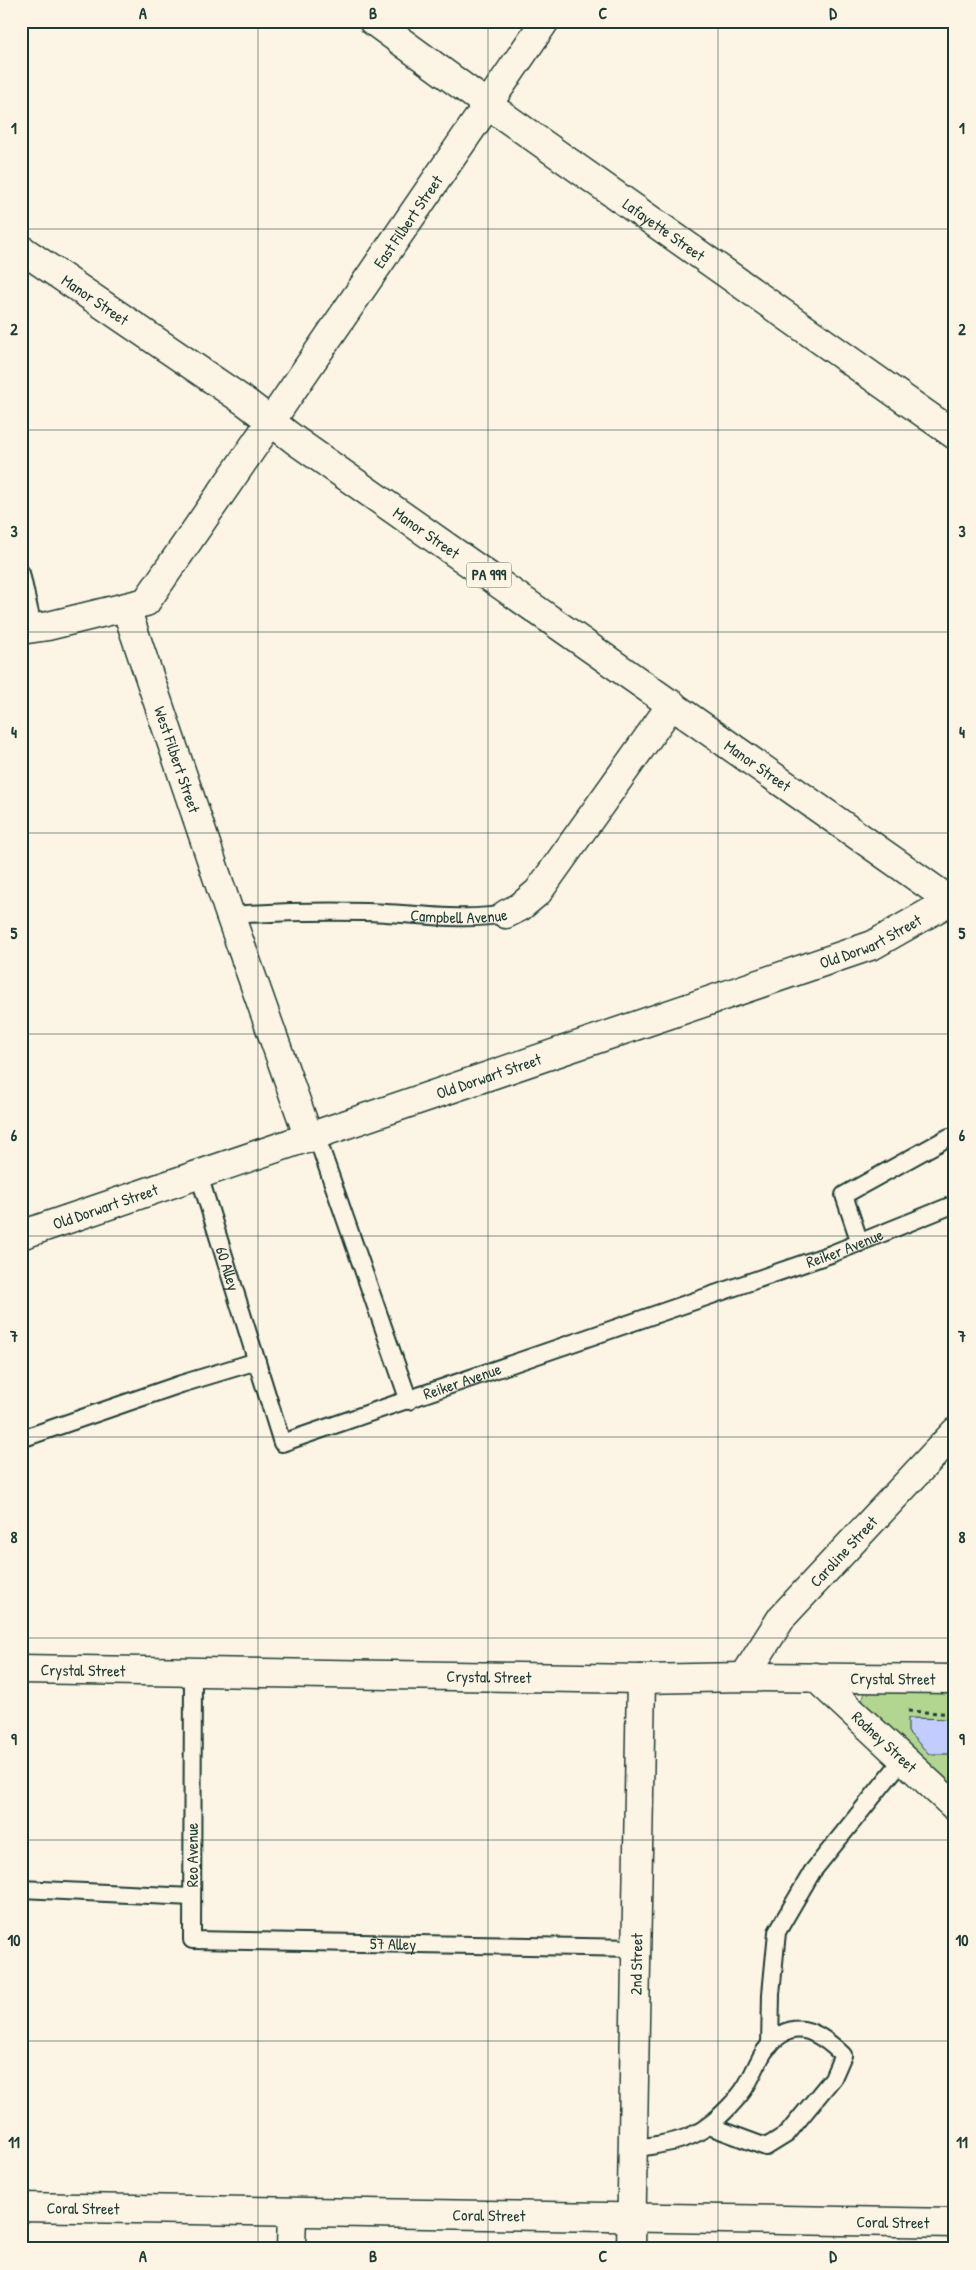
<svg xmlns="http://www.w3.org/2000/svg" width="976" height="2270" font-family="'Patrick Hand',sans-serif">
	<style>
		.green { fill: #b2d58f; stroke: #688962 }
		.building { fill: #c2ccfe; stroke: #1f3d34 }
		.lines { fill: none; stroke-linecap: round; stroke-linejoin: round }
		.lane-casing { stroke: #1f3d34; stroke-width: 20 }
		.street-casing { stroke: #1f3d34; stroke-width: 31 }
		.secondary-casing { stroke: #1f3d34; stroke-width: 31 }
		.primary-casing { stroke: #1f3d34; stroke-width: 31 }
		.path { stroke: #1f3d34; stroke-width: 3; stroke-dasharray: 4 4; stroke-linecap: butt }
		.lane { stroke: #fcf5e5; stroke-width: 16 }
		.street { stroke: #fcf5e5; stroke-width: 28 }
		.secondary { stroke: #fcf5e5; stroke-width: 28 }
		.primary { stroke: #fcf5e5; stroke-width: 28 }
		.grid { fill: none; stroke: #1f3d34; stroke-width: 1; stroke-opacity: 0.55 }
		.labels { text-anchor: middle; stroke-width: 4.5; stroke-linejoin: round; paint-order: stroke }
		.shield { fill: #fcf5e5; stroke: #617469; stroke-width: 1 }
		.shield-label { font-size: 15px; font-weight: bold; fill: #1f3d34 }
		.street-label { font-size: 16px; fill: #1f3d34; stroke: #fcf5e5 }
		.neatline { fill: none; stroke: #1f3d34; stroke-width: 2 }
		.grid-label { font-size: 16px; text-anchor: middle; font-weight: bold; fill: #1f3d34 }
	</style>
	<rect width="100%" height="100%" fill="#fcf5e5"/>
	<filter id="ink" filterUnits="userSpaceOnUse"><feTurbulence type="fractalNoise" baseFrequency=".02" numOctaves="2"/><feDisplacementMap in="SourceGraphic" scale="10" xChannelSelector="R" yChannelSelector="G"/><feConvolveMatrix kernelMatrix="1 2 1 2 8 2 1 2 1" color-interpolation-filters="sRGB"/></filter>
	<g filter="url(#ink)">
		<!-- green -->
		<path class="green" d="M 873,1687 L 955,1688 L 955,1794 L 866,1710 L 862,1701 L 865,1692 Z"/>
		<!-- building -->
		<path class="building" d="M 908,1718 L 955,1719 L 955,1754 L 929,1754 L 908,1732 Z"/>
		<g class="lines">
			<defs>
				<g id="lane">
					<path d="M 21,573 L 33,627"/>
					<path id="s1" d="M 230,915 C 275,912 320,911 365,912 C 411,913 460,922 506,914"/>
					<path d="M 316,1135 L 409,1401"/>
					<path id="s2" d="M 199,1175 L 282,1443 L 831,1254 L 955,1204"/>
					<path d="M 860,1243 L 844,1195 L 949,1137"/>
					<path d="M 21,1439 L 181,1384 L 257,1361"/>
					<path id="s3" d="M 193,1673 L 192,1940 L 636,1948"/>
					<path d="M 21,1889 L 192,1897"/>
					<path d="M 770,2045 L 771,1994 L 777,1932 L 812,1872 L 903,1759"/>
					<path d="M 633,2149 C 658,2144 687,2143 709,2125 C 720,2117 739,2098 746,2086 C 753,2075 757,2063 764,2052 C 790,2015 816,2029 843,2055 L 833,2078 L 787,2134 L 766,2147 L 709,2126"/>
				</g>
				<g id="street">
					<path id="s4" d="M 373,21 L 488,105 L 955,435"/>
					<path id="s5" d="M 126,608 L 230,915 L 309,1138"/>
					<path d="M 21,630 L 48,626 L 146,602 L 271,421"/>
					<path d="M 506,914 L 520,907 L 538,892 L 672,704"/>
					<path id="s6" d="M 21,1235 L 873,945 L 950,901"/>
					<path id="s7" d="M 21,1669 L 641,1679 L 744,1677 L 955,1679"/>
					<path id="s8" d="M 744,1677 L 782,1617 L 955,1432"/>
					<path id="s9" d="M 815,1677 L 955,1807"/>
					<path id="s10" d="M 21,2207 L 955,2223"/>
					<path d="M 291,2249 L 292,2213"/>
					<path id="s11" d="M 631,2249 L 641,1679"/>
				</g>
				<g id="secondary">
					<path id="s12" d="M 271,421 L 545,21"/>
				</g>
				<g id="primary">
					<path id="s13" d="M 21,249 L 247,403 L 296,441 L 955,904"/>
				</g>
			</defs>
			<!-- lane casing -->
			<use href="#lane" class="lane-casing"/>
			<!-- street casing -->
			<use href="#street" class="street-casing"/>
			<!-- secondary casing -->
			<use href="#secondary" class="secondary-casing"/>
			<!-- primary casing -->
			<use href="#primary" class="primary-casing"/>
			<!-- path -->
			<path class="path" d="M 908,1711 L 955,1714"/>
			<!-- lane -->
			<use href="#lane" class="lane"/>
			<!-- street -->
			<use href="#street" class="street"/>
			<!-- secondary -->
			<use href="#secondary" class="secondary"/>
			<!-- primary -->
			<use href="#primary" class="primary"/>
		</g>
	</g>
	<!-- grid -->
	<path class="grid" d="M 258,21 L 258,2249M 488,21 L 488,2249M 718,21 L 718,2249M 21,229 L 955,229M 21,430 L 955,430M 21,632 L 955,632M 21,833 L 955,833M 21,1034 L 955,1034M 21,1236 L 955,1236M 21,1437 L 955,1437M 21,1638 L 955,1638M 21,1840 L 955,1840M 21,2041 L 955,2041"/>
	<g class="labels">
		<!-- shield labels -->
		<rect class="shield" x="466.5" y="562.5" width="45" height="25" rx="4"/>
		<g class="shield-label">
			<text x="489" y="580">PA 999</text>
		</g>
		<!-- street labels -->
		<g class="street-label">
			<text dy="6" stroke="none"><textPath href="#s12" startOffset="242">East Filbert Street</textPath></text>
			<text dy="6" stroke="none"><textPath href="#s4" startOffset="358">Lafayette Street</textPath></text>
			<text dy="6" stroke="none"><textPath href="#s13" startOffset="90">Manor Street</textPath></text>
			<text dy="6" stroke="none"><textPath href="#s13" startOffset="495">Manor Street</textPath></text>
			<text dy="6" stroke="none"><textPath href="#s5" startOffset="160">West Filbert Street</textPath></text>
			<text dy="6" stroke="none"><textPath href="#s13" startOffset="900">Manor Street</textPath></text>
			<text dy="6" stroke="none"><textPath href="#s1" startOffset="229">Campbell Avenue</textPath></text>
			<text dy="6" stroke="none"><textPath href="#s6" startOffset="899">Old Dorwart Street</textPath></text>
			<text dy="6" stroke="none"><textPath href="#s6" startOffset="494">Old Dorwart Street</textPath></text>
			<text dy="6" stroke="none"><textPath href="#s6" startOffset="89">Old Dorwart Street</textPath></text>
			<text dy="6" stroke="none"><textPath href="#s2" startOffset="876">Reiker Avenue</textPath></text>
			<text dy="6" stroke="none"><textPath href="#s2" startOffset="98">60 Alley</textPath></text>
			<text dy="6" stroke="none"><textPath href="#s2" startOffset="471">Reiker Avenue</textPath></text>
			<text dy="6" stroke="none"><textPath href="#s8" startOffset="161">Caroline Street</textPath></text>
			<text dy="6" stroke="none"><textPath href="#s7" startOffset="62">Crystal Street</textPath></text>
			<text dy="6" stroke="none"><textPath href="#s7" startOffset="468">Crystal Street</textPath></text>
			<text dy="6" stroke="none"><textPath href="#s7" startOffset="872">Crystal Street</textPath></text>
			<text dy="6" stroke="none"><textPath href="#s9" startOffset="95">Rodney Street</textPath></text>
			<text transform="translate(192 1855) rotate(-90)" y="6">Reo Avenue</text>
			<text dy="6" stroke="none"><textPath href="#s3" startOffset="468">57 Alley</textPath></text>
			<text dy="6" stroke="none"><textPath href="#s11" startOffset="285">2nd Street</textPath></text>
			<text dy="6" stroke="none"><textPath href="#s10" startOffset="62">Coral Street</textPath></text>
			<text dy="6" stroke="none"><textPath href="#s10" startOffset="468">Coral Street</textPath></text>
			<text dy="6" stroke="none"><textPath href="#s10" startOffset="872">Coral Street</textPath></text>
		</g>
	</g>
	<!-- margin -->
	<rect width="976" height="2270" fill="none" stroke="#fcf5e5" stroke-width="55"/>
	<rect x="28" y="28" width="920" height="2214" class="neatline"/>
	<g class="grid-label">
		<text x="143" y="19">A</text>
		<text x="373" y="19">B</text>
		<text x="603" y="19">C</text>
		<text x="833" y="19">D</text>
		<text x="14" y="134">1</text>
		<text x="962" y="134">1</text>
		<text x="14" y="335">2</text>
		<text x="962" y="335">2</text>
		<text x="14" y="537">3</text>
		<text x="962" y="537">3</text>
		<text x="14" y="738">4</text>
		<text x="962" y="738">4</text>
		<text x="14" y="939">5</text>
		<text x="962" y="939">5</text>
		<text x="14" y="1141">6</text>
		<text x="962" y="1141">6</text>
		<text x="14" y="1342">7</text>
		<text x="962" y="1342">7</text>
		<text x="14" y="1543">8</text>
		<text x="962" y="1543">8</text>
		<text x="14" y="1745">9</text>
		<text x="962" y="1745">9</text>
		<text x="14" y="1946">10</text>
		<text x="962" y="1946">10</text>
		<text x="14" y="2148">11</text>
		<text x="962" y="2148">11</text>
		<text x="143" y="2262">A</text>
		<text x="373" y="2262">B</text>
		<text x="603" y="2262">C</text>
		<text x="833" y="2262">D</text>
	</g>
</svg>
